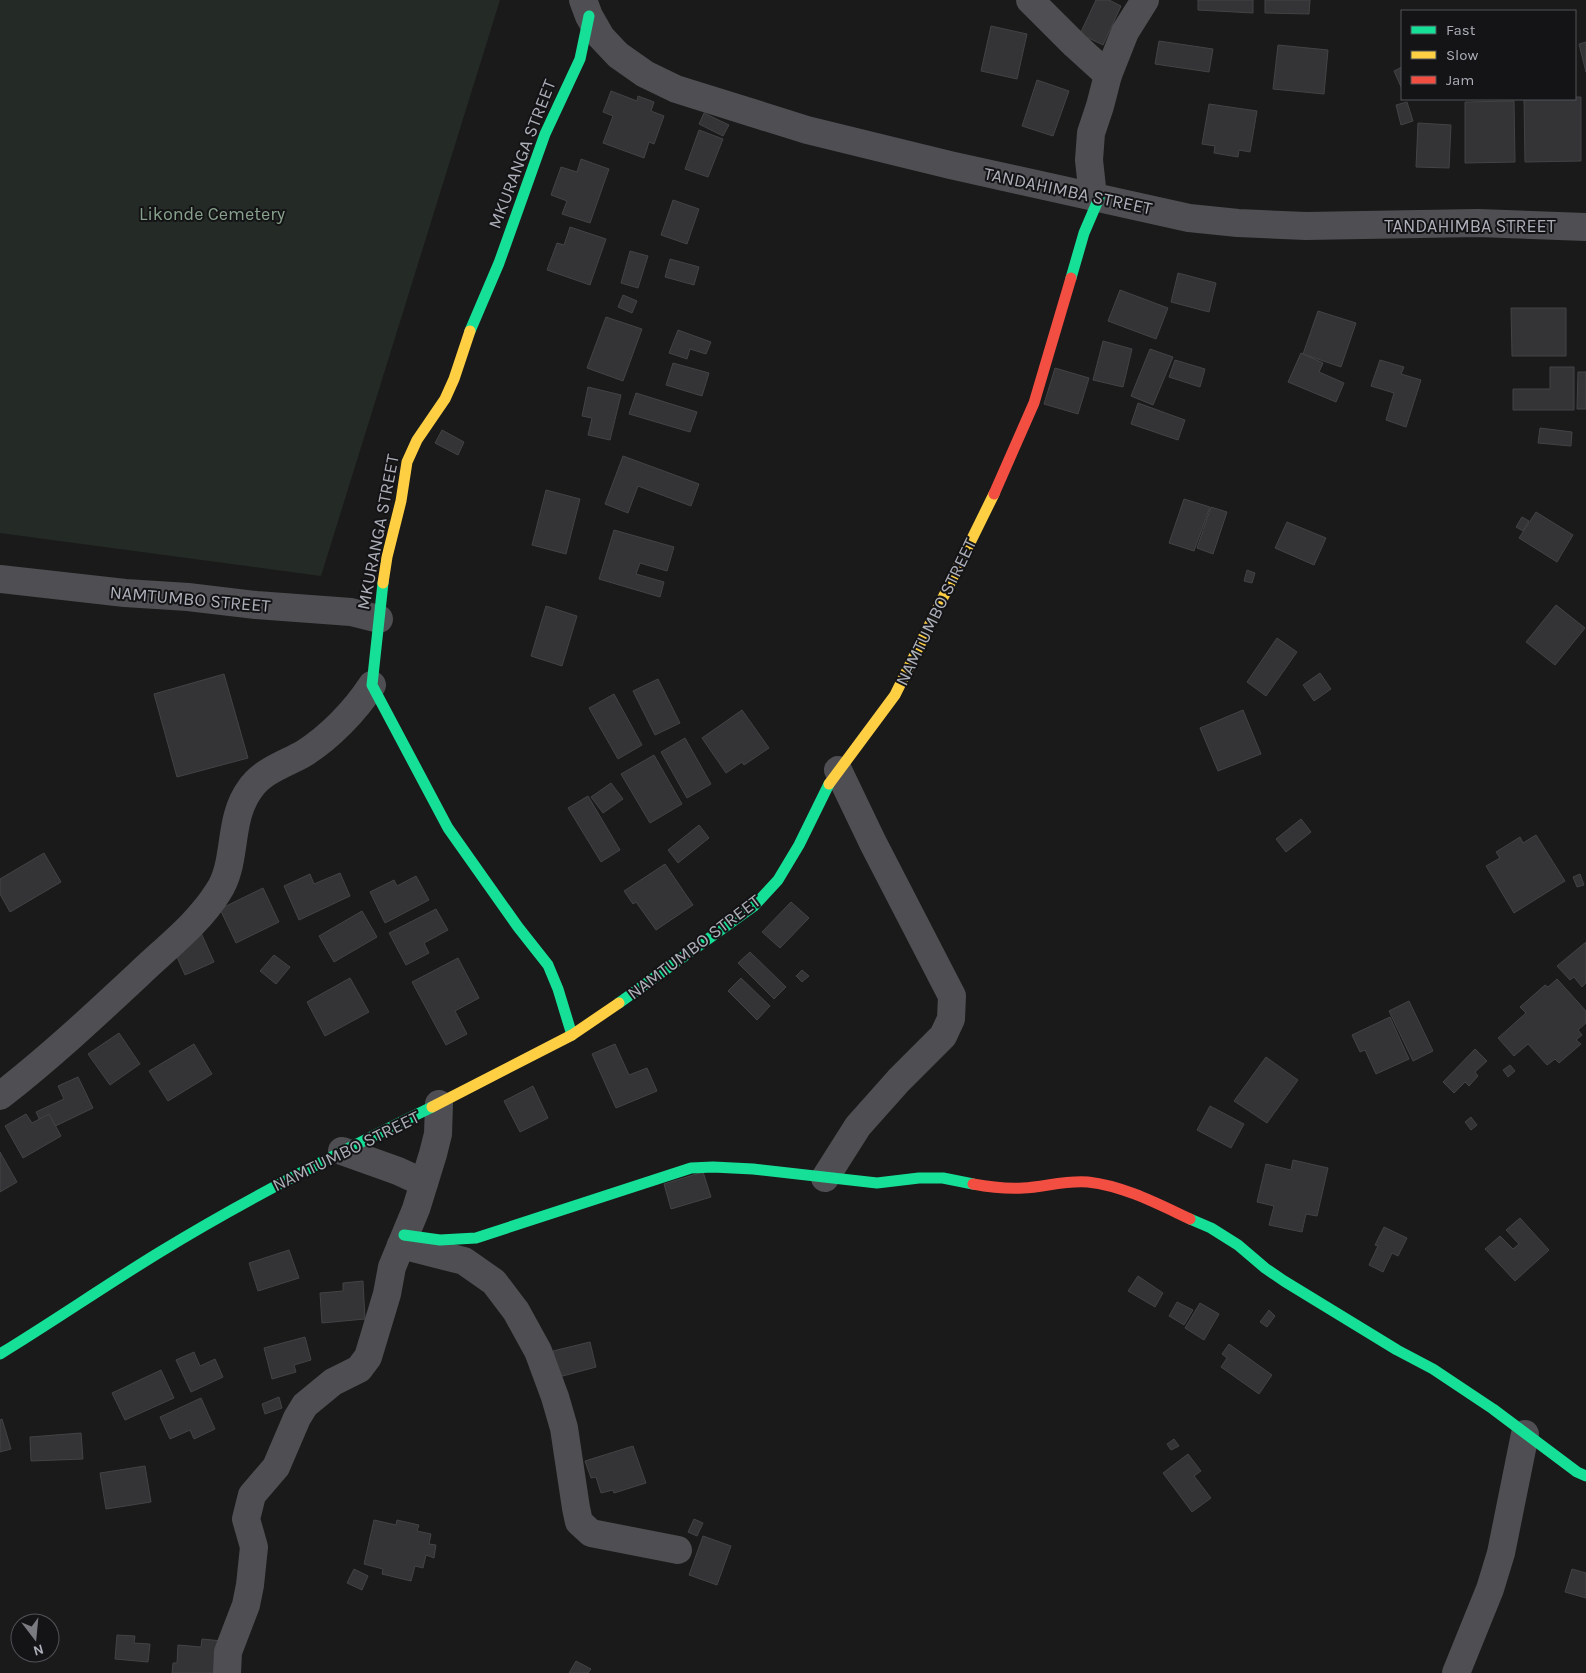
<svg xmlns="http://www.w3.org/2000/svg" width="1586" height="1673" font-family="Karla,sans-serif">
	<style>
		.green { fill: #242a25 }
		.building { fill: #343436; stroke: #434346 }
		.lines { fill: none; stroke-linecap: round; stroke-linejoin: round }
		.street { stroke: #4f4f53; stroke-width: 28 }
		.fast { stroke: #16e098; stroke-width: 11 }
		.slow { stroke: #ffcf43; stroke-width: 11 }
		.jam { stroke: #f24e42; stroke-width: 11 }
		.labels { text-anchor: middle; stroke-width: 4; stroke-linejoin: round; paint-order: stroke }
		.street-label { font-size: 18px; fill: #adafb9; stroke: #141416 }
		.park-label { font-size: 18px; fill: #87a18c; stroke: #141416 }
	</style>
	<rect width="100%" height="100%" fill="#1a1a1a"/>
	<!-- green -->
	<path class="green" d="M 0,0 L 500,0 L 321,576 L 0,533 Z"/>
	<!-- building -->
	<g class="building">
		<path d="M 1096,0 L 1109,0 L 1121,6 L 1103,45 L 1080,34 Z"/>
		<path d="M 1198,0 L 1253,0 L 1253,13 L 1198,10 Z"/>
		<path d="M 1265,0 L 1310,0 L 1309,14 L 1265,13 Z"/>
		<path d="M 991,26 L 1027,34 L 1017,79 L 981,71 Z"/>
		<path d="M 1159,41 L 1213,49 L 1209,72 L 1155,64 Z"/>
		<path d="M 1586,42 L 1586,72 L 1579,44 Z"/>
		<path d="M 1278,45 L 1328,50 L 1324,94 L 1273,89 Z"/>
		<path d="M 1402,67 L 1402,89 L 1394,71 Z"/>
		<path d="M 1037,80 L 1069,91 L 1053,136 L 1022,126 Z"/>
		<path d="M 611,91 L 637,101 L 638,96 L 654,102 L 651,111 L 664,116 L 654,144 L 649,142 L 644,158 L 603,143 L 613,116 L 603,112 Z"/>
		<path d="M 1575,97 L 1581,97 L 1581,161 L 1525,162 L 1524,99 L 1575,99 Z"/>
		<path d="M 1514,101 L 1515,162 L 1465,163 L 1465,102 Z"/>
		<path d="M 1407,102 L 1413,121 L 1401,125 L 1396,105 Z"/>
		<path d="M 1209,104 L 1257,111 L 1250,152 L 1239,150 L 1238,157 L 1214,153 L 1215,146 L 1202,144 Z"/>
		<path d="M 704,113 L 729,125 L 723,136 L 699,124 Z"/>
		<path d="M 1418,123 L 1451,125 L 1449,168 L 1416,167 Z"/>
		<path d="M 699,130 L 723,139 L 708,177 L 685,169 Z"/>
		<path d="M 581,159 L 609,169 L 590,223 L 562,214 L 567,201 L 551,195 L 561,167 L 577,172 Z"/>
		<path d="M 673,200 L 699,209 L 687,244 L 661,235 Z"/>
		<path d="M 570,227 L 606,239 L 590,285 L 547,270 L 557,243 L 564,245 Z"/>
		<path d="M 630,251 L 648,256 L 638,288 L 621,283 Z"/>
		<path d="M 670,259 L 699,267 L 694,285 L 665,277 Z"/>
		<path d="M 1178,273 L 1216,283 L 1209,312 L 1171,302 Z"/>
		<path d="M 1120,290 L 1168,308 L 1156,339 L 1108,321 Z"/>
		<path d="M 623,295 L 637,301 L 632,313 L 618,307 Z"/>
		<path d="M 1511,308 L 1566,308 L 1566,356 L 1512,356 Z"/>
		<path d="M 1318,311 L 1356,323 L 1341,367 L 1303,354 Z"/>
		<path d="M 606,317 L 642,329 L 623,381 L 587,368 Z"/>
		<path d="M 678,330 L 711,342 L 706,354 L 690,349 L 687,359 L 669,353 Z"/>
		<path d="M 1103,341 L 1132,349 L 1123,387 L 1093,380 Z"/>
		<path d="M 1150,349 L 1173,357 L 1153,405 L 1131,396 Z"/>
		<path d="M 1301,353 L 1323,363 L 1319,372 L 1344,383 L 1336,402 L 1288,382 Z"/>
		<path d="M 1175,360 L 1205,369 L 1200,387 L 1169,377 Z"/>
		<path d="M 1380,360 L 1404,367 L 1401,374 L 1421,380 L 1406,427 L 1386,420 L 1394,393 L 1371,386 Z"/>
		<path d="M 673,363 L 709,373 L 702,396 L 666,385 Z"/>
		<path d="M 1550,367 L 1574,367 L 1574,410 L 1513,410 L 1513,389 L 1550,389 Z"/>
		<path d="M 1055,368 L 1089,378 L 1078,414 L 1044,404 Z"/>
		<path d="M 1578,372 L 1586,372 L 1586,409 L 1577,409 Z"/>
		<path d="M 588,387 L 621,395 L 610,440 L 588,435 L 592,418 L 582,416 Z"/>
		<path d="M 636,393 L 697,412 L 690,432 L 629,414 Z"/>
		<path d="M 1138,403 L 1185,420 L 1178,440 L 1131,424 Z"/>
		<path d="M 1540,428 L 1572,432 L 1571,446 L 1538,443 Z"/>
		<path d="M 442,430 L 464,442 L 458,455 L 435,443 Z"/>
		<path d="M 623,456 L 699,484 L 691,506 L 638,486 L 628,513 L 605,504 Z"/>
		<path d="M 546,490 L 580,499 L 566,554 L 532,545 Z"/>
		<path d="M 1184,499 L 1210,507 L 1194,551 L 1169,543 Z"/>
		<path d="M 1211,507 L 1227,512 L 1213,554 L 1197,548 Z"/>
		<path d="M 1536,512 L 1573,535 L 1557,562 L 1519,538 Z"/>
		<path d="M 1522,517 L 1529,521 L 1523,531 L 1516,527 Z"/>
		<path d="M 1287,522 L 1326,538 L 1314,565 L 1275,548 Z"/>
		<path d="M 614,530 L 674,547 L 667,571 L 640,563 L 636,574 L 664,582 L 660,597 L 599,579 Z"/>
		<path d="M 1247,570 L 1255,573 L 1252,583 L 1244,581 Z"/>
		<path d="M 1556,605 L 1585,628 L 1555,665 L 1526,642 Z"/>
		<path d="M 546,606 L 577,616 L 562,666 L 531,656 Z"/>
		<path d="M 1277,638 L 1297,652 L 1266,696 L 1247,682 Z"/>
		<path d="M 1320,673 L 1331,689 L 1314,701 L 1303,685 Z"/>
		<path d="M 224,674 L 248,758 L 177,777 L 154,694 Z"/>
		<path d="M 658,679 L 680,723 L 655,735 L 633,691 Z"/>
		<path d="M 614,694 L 642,745 L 618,759 L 589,708 Z"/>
		<path d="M 742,710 L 769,748 L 744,765 L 742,762 L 726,773 L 702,738 Z"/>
		<path d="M 1243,710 L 1261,754 L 1218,771 L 1200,728 Z"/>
		<path d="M 685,738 L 711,784 L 687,798 L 661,752 Z"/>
		<path d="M 654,755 L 682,804 L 650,823 L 621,774 Z"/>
		<path d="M 611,783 L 623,799 L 603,813 L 591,797 Z"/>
		<path d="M 588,796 L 620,850 L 601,862 L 568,808 Z"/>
		<path d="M 1301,819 L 1311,832 L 1286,852 L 1276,839 Z"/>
		<path d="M 699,825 L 709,838 L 678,863 L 668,850 Z"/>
		<path d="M 1536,835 L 1565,881 L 1514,913 L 1486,866 L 1500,858 L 1496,852 L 1520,837 L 1523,843 Z"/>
		<path d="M 44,853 L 61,882 L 10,912 L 0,894 L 0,879 Z"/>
		<path d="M 665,864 L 693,905 L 656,930 L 636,902 L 633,904 L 624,891 Z"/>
		<path d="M 340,873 L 350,896 L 299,920 L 284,886 L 310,874 L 314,884 Z"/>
		<path d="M 1580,874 L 1584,885 L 1577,887 L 1573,877 Z"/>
		<path d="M 416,876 L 429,900 L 385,923 L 370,892 L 394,880 L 397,886 Z"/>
		<path d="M 263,888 L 279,922 L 236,943 L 220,909 Z"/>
		<path d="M 791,902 L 809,918 L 780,948 L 762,932 Z"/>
		<path d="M 436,909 L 448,930 L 424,943 L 429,953 L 406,965 L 389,933 Z"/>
		<path d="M 362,911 L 377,937 L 334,962 L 319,936 Z"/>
		<path d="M 198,926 L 214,962 L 185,975 L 169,939 Z"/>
		<path d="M 1586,942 L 1586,983 L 1582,987 L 1574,977 L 1570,980 L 1557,966 Z"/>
		<path d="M 750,952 L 786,987 L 774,999 L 738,963 Z"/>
		<path d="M 274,955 L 290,967 L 276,984 L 260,971 Z"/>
		<path d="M 458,958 L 479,998 L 455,1011 L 467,1034 L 446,1045 L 412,982 Z"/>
		<path d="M 802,970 L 809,976 L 802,982 L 796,976 Z"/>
		<path d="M 350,978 L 369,1012 L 325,1036 L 307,1002 Z"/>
		<path d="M 741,978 L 770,1006 L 757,1020 L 728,991 Z"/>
		<path d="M 1557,979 L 1586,1011 L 1586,1023 L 1578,1030 L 1582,1035 L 1576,1040 L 1581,1044 L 1559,1063 L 1555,1059 L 1547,1065 L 1528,1044 L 1514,1056 L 1498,1038 L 1526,1013 L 1520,1007 L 1545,985 L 1548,987 Z"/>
		<path d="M 1409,1001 L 1433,1051 L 1413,1061 L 1389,1011 Z"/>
		<path d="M 1390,1017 L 1409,1059 L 1376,1074 L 1365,1050 L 1360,1052 L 1352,1035 Z"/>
		<path d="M 119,1033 L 140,1064 L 110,1085 L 88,1054 Z"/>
		<path d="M 194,1044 L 212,1074 L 168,1101 L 149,1071 Z"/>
		<path d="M 615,1044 L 629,1075 L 647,1068 L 657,1091 L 616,1108 L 592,1054 Z"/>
		<path d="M 1475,1049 L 1487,1061 L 1475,1072 L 1478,1076 L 1469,1086 L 1465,1082 L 1454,1093 L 1443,1082 Z"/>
		<path d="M 1266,1057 L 1298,1080 L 1267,1123 L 1234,1101 Z"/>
		<path d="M 1510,1065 L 1515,1071 L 1508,1077 L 1503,1070 Z"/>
		<path d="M 78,1077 L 93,1108 L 45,1131 L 36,1112 L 64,1099 L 58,1086 Z"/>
		<path d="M 533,1086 L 548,1118 L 520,1132 L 504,1101 Z"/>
		<path d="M 1210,1106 L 1244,1124 L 1231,1148 L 1197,1130 Z"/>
		<path d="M 26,1114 L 32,1123 L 49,1114 L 61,1136 L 23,1158 L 5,1126 Z"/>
		<path d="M 1471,1117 L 1477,1125 L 1471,1130 L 1465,1122 Z"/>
		<path d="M 0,1152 L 17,1182 L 0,1192 Z"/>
		<path d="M 1293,1160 L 1328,1168 L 1317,1216 L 1306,1214 L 1302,1232 L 1269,1225 L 1274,1206 L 1257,1202 L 1266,1164 L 1291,1170 Z"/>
		<path d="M 703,1172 L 711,1197 L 671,1209 L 664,1184 Z"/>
		<path d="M 1520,1218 L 1549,1250 L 1515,1281 L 1485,1249 L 1500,1236 L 1513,1249 L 1519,1244 L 1506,1230 Z"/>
		<path d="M 1384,1227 L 1407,1238 L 1398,1256 L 1392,1253 L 1383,1272 L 1369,1265 L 1378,1246 L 1375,1245 Z"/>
		<path d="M 289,1250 L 299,1278 L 258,1291 L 249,1263 Z"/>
		<path d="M 1138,1276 L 1163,1293 L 1155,1307 L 1128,1291 Z"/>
		<path d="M 363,1281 L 365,1319 L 322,1323 L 320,1293 L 343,1291 L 343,1283 Z"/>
		<path d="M 1177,1302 L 1193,1310 L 1184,1325 L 1169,1316 Z"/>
		<path d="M 1200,1303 L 1219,1314 L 1204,1340 L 1185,1328 Z"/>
		<path d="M 1269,1310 L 1275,1316 L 1267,1327 L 1260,1322 Z"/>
		<path d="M 305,1337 L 311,1360 L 294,1365 L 296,1372 L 272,1379 L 264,1348 Z"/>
		<path d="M 590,1342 L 596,1367 L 559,1377 L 553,1351 Z"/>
		<path d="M 1229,1344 L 1272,1375 L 1259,1394 L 1221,1367 L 1227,1358 L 1222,1354 Z"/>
		<path d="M 194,1352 L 200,1366 L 215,1359 L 223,1377 L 191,1392 L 176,1360 Z"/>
		<path d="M 161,1370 L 174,1398 L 125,1420 L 112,1393 Z"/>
		<path d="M 279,1397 L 282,1408 L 265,1414 L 262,1404 Z"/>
		<path d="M 201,1398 L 215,1429 L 194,1439 L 190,1430 L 170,1439 L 160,1417 Z"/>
		<path d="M 2,1419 L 11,1449 L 0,1452 L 0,1420 Z"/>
		<path d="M 81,1433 L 83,1459 L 31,1461 L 30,1437 Z"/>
		<path d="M 1174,1439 L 1179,1446 L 1171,1450 L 1167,1444 Z"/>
		<path d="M 633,1446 L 646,1483 L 614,1493 L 613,1490 L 601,1493 L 596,1477 L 591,1478 L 585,1461 Z"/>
		<path d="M 1188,1454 L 1201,1471 L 1194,1476 L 1211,1498 L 1192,1512 L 1163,1473 Z"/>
		<path d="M 145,1466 L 151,1502 L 106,1509 L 100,1473 Z"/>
		<path d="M 694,1519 L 703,1523 L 697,1536 L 688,1532 Z"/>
		<path d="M 374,1520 L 396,1525 L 397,1520 L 419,1525 L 417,1531 L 431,1534 L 429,1544 L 436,1545 L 434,1558 L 426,1555 L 423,1568 L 415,1566 L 411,1581 L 382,1574 L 383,1569 L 364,1564 Z"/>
		<path d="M 703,1536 L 731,1546 L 717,1585 L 689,1575 Z"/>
		<path d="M 354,1569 L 368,1576 L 362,1590 L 347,1583 Z"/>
		<path d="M 1572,1569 L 1586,1573 L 1586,1598 L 1565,1592 Z"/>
		<path d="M 117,1635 L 135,1636 L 134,1643 L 150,1644 L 148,1662 L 115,1659 Z"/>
		<path d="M 202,1639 L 222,1641 L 224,1673 L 172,1673 L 173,1663 L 177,1663 L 178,1645 L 201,1647 Z"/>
		<path d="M 576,1661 L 591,1669 L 588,1673 L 569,1673 Z"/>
	</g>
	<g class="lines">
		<!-- street -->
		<g class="street">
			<path d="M 583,0 L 589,16 L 601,37 L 618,55 L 645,74 L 676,89 L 807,130 L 950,165 L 1189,218 L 1238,223 L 1306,226 L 1478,223 L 1586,227"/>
			<path d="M 1030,0 L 1075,45 L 1108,75"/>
			<path d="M 1093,197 L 1089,160 L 1091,133 L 1100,106 L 1108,75 L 1125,32 L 1145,0"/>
			<path d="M 0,579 L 125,593 L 188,597 L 256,605 L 351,612 L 379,619"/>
			<path d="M 0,1096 C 49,1058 94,1016 139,974 C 166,948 198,924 218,892 C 238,863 227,820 250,789 C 262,771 285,764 303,754 C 330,737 355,711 372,685"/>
			<path d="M 342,1151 L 398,1171 L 424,1183"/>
			<path d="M 825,1178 L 858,1126 L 899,1080 L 943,1036 L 951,1019 L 952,996 L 873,843 L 838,770"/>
			<path d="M 401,1245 L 464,1261 L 494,1282 L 516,1311 L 538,1351 L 555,1397 L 564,1428 L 576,1508 L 579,1522 L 591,1533 L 678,1550"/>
			<path d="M 227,1673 L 228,1652 L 246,1605 L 250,1585 L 254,1547 L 246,1519 L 252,1495 L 276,1467 L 297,1418 L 305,1405 L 333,1382 L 359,1369 L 368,1357 L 387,1294 L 392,1267 L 416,1209 L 433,1154 L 438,1134 L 439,1104"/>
			<path d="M 1456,1673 L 1490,1589 L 1501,1553 L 1525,1434"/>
		</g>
		<!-- fast -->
		<g class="fast">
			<path d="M 1071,278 L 1084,233 L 1099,198"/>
			<path d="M 470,331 L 499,263 L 545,134 L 580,59 L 589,16"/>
			<path d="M 383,583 L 372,685 L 448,828 L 518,927 L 548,965 L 558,989 L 572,1035"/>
			<path d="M 619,1003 L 754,906 L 778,880 L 799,845 L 829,784"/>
			<path d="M 1190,1219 L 1211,1228 L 1238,1245 L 1265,1268 L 1284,1281 L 1397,1350 L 1433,1369 L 1493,1409 L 1577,1472 L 1586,1476"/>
			<path d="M 404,1235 L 440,1240 L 476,1238 L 691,1168 L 713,1167 L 753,1169 L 877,1183 L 919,1178 L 943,1178 L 973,1184"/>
			<path d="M 0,1354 C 54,1321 106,1285 160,1252 C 248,1198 340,1152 432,1107"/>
		</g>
		<!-- slow -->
		<g class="slow">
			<path d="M 383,583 L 387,557 L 401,501 L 407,462 L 417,440 L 445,399 L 454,379 L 470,331"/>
			<path d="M 829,784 L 895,695 L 994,494"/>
			<path d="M 432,1107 L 572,1035 L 619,1003"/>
		</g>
		<!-- jam -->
		<g class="jam">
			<path d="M 994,494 L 1034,403 L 1071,278"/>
			<path d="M 973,1184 C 989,1187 1005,1189 1023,1188 C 1044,1187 1066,1180 1088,1182 C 1124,1186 1158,1204 1190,1219"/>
		</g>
	</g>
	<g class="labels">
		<!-- street labels -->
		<g class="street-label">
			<text transform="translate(522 154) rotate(-69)" y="6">MKURANGA STREET</text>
			<text transform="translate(1068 191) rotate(12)" y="6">TANDAHIMBA STREET</text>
			<text x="1470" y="232">TANDAHIMBA STREET</text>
			<text transform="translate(378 532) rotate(-79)" y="6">MKURANGA STREET</text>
			<text transform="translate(190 599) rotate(5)" y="6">NAMTUMBO STREET</text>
			<text transform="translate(936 612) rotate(-64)" y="6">NAMTUMBO STREET</text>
			<text transform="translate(694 947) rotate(-37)" y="6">NAMTUMBO STREET</text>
			<text transform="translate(346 1151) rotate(-26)" y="6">NAMTUMBO STREET</text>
		</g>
		<!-- park labels -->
		<g class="park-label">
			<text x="212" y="220">Likonde Cemetery</text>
		</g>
	</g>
	<!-- legend -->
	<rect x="1401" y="10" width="175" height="90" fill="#141416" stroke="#515257"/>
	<rect x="1411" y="26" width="25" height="8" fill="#16e098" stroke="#515257"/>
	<text x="1446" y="35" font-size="15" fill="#adafb9">Fast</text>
	<rect x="1411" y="51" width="25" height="8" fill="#ffcf43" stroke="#515257"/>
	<text x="1446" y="60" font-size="15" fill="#adafb9">Slow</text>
	<rect x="1411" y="76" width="25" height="8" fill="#f24e42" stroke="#515257"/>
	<text x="1446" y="85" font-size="15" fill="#adafb9">Jam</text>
	<!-- north arrow -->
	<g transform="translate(35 1638) rotate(164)"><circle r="24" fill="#141416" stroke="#515257"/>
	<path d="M0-4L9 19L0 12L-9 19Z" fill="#7a7b81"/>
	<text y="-8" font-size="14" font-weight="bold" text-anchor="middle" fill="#adafb9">N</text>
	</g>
</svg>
